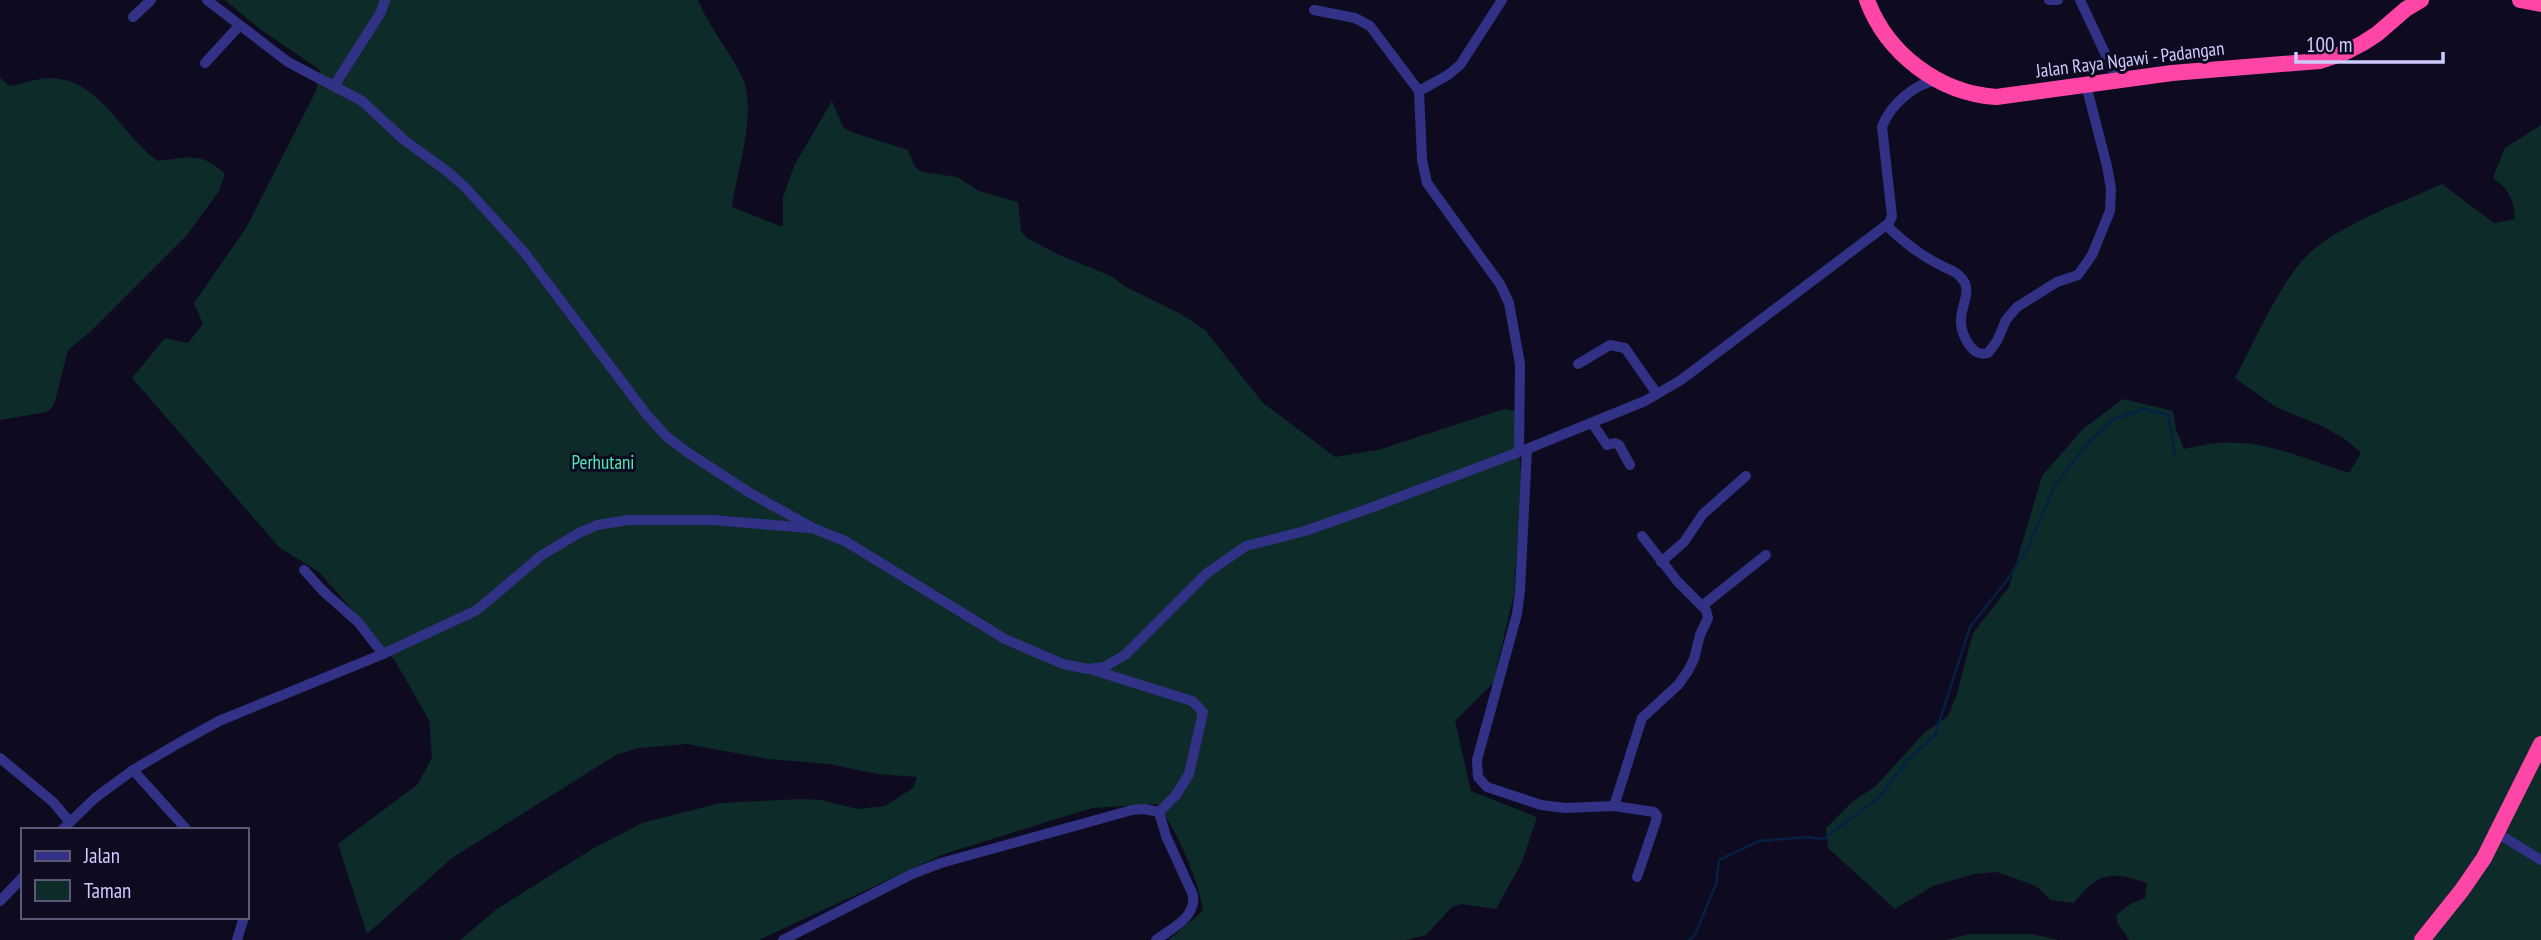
<svg xmlns="http://www.w3.org/2000/svg" width="2541" height="940" font-family="'PT Sans Narrow',sans-serif">
	<style>
		.green { fill: #0d2b29 }
		.lines { fill: none; stroke-linecap: round; stroke-linejoin: round }
		.stream { stroke: #062044; stroke-width: 2.5 }
		.minor { stroke: #313285; stroke-width: 10 }
		.highway { stroke: #ff46a7; stroke-width: 16 }
		.labels { text-anchor: middle; stroke-width: 6; stroke-linejoin: round; paint-order: stroke }
		.street-label { font-size: 19px; fill: #cecbff; stroke: #0e0b21 }
		.park-label { font-size: 19px; fill: #4ceabb; stroke: #0e0b21 }
	</style>
	<rect width="100%" height="100%" fill="#0e0b21"/>
	<!-- green -->
	<g class="green">
		<path d="M 225,0 L 698,0 C 710,30 731,52 743,79 C 757,113 737,172 732,207 L 783,227 L 783,197 L 795,164 L 832,101 L 843,127 L 851,132 L 908,150 L 915,167 L 922,172 L 957,177 L 979,191 L 1018,202 L 1021,231 L 1027,238 L 1059,255 L 1111,276 L 1126,287 L 1181,314 L 1205,330 L 1263,403 L 1335,457 L 1378,450 L 1504,409 L 1516,411 L 1521,477 L 1514,594 L 1493,683 L 1455,721 L 1471,791 L 1537,817 L 1522,862 L 1496,909 L 1461,904 L 1452,907 L 1426,935 L 1405,940 L 1168,940 L 1203,911 C 1199,881 1176,828 1157,804 L 1092,808 L 944,854 L 759,940 L 460,940 L 497,909 L 594,848 L 642,823 L 720,803 L 801,799 L 821,800 L 857,809 L 885,806 L 913,788 L 917,777 L 878,774 L 829,764 L 768,759 L 687,744 L 638,748 L 616,755 L 452,858 L 367,934 L 338,844 L 417,785 L 432,758 L 429,720 L 395,661 L 371,631 L 319,572 L 280,548 L 132,378 L 165,338 L 188,343 L 203,324 L 194,303 L 246,228 L 316,91 L 320,70 L 260,29 Z"/>
		<path d="M 0,78 L 10,86 C 22,84 35,79 47,78 C 101,77 120,135 158,161 C 189,158 200,151 225,174 L 219,191 L 187,235 L 89,333 L 68,350 L 54,405 L 47,412 L 0,420 Z"/>
		<path d="M 2541,125 L 2541,940 L 2129,940 L 2118,924 L 2116,915 L 2132,903 L 2145,898 L 2147,883 C 2111,870 2097,873 2074,903 L 2051,900 L 2036,886 L 1997,872 L 1974,874 L 1933,886 L 1895,909 L 1828,848 L 1826,828 L 1852,802 L 1876,786 L 1924,733 L 1948,716 L 1956,697 L 1973,633 L 2009,587 L 2042,476 L 2083,429 L 2123,399 L 2173,411 L 2176,429 L 2184,449 C 2195,447 2206,444 2217,443 C 2263,439 2306,459 2349,473 L 2361,453 L 2346,440 L 2324,427 L 2276,407 L 2235,378 C 2254,343 2284,273 2313,250 C 2348,221 2401,203 2442,184 L 2494,223 L 2515,219 C 2514,200 2509,189 2493,178 L 2505,148 Z"/>
		<path d="M 1971,934 L 2032,934 L 2058,940 L 1945,940 Z"/>
	</g>
	<g class="lines">
		<!-- stream -->
		<path class="stream" d="M 1689,940 L 1695,935 L 1716,884 L 1719,860 L 1759,841 L 1807,837 L 1823,839 L 1878,798 L 1909,759 L 1935,735 L 1970,627 L 2008,579 L 2029,545 L 2055,485 L 2088,443 L 2112,420 L 2143,409 L 2168,415 L 2175,455"/>
		<!-- minor -->
		<g class="minor">
			<path d="M 207,0 L 288,62 L 362,101 L 404,140 L 448,172 L 465,187 L 524,252 L 647,415 L 666,436 L 687,452 L 750,493 L 815,529 L 845,541 L 1005,639 L 1063,664 L 1088,669 L 1104,667 L 1125,655 L 1207,573 L 1246,546 L 1305,531 L 1373,507 L 1527,449 L 1645,401 L 1681,380 L 1889,223 L 1892,216 L 1882,127 C 1890,105 1915,83 1938,80"/>
			<path d="M 2049,0 L 2058,0"/>
			<path d="M 2080,0 L 2118,81"/>
			<path d="M 1314,10 L 1355,18 L 1370,26 L 1419,91 L 1422,160 L 1427,183 L 1500,284 L 1509,303 L 1520,364 L 1519,451"/>
			<path d="M 133,17 L 151,0"/>
			<path d="M 205,63 L 239,26"/>
			<path d="M 334,86 L 381,12 L 385,0"/>
			<path d="M 1419,91 L 1448,75 L 1460,65 L 1502,0"/>
			<path d="M 1887,226 C 1905,243 1921,256 1944,267 C 1952,270 1961,275 1965,283 C 1972,301 1949,317 1970,346 C 1975,353 1980,355 1988,353 L 1997,341 L 2006,320 L 2017,307 L 2057,282 L 2078,275 L 2092,255 L 2110,211 L 2111,189 L 2107,166 L 2086,85"/>
			<path d="M 1578,364 L 1610,345 L 1625,348 L 1657,394"/>
			<path d="M 1592,423 L 1607,445 L 1615,443 L 1619,445 L 1630,465"/>
			<path d="M 1527,449 L 1520,591 L 1517,614 L 1477,760 L 1478,777 L 1487,787 L 1541,805 L 1565,808 L 1614,806 L 1654,812 L 1657,816 L 1656,821 L 1637,877"/>
			<path d="M 1661,562 L 1684,542 L 1703,514 L 1746,476"/>
			<path d="M 304,570 L 323,591 L 358,622 L 383,654"/>
			<path d="M 1702,606 L 1766,555"/>
			<path d="M 1093,670 L 1192,701 L 1203,712 L 1189,774 L 1176,795 L 1159,812 L 1166,836 L 1193,895 C 1196,918 1172,928 1156,940"/>
			<path d="M 0,758 L 53,802 L 69,821"/>
			<path d="M 133,770 L 187,830"/>
			<path d="M 1614,806 L 1642,718 L 1678,685 L 1688,671 L 1694,659 L 1700,635 L 1708,618 L 1706,610 L 1678,582 L 1642,536"/>
			<path d="M 62,830 L 95,798 L 133,770 L 179,743 L 219,721 L 383,654 L 477,610 L 542,555 L 579,533 L 597,525 L 629,520 L 712,520 L 809,528"/>
			<path d="M 2497,833 L 2541,860"/>
			<path d="M 0,901 L 23,877"/>
			<path d="M 237,940 L 244,917"/>
			<path d="M 783,940 L 912,874 L 941,863 L 1132,810 L 1144,809 L 1159,812"/>
		</g>
		<!-- highway -->
		<g class="highway">
			<path d="M 1867,0 C 1887,54 1939,93 1996,97 L 2172,73 L 2320,61 L 2344,53 L 2363,43 L 2377,34 L 2406,9 L 2421,0"/>
			<path d="M 2520,0 L 2541,4"/>
			<path d="M 2422,940 L 2462,890 L 2484,858 L 2541,744"/>
		</g>
	</g>
	<g class="labels">
		<!-- street labels -->
		<g class="street-label">
			<text transform="translate(2130 59) rotate(-7)" y="7">Jalan Raya Ngawi - Padangan</text>
		</g>
		<!-- park labels -->
		<g class="park-label">
			<text x="603" y="469">Perhutani</text>
		</g>
	</g>
	<!-- legend -->
	<rect x="21" y="828" width="228" height="91" fill="#0e0b21" stroke="#5b587a" stroke-width="2"/>
	<rect x="35" y="851" width="35" height="10" fill="#313285" stroke="#5b587a" stroke-width="2"/>
	<text x="84" y="863" font-size="21" fill="#cecbff">Jalan</text>
	<rect x="35" y="880" width="35" height="21" fill="#0d2b29" stroke="#5b587a" stroke-width="2"/>
	<text x="84" y="898" font-size="21" fill="#cecbff">Taman</text>
	<!-- scale -->
	<path d="M2296 52v10h147v-10" fill="none" stroke="#cecbff" stroke-width="3.5"/>
	<text x="2306" y="52" font-size="21" fill="#cecbff" stroke="#0e0b21" stroke-width="5" paint-order="stroke">100 m</text>
</svg>
